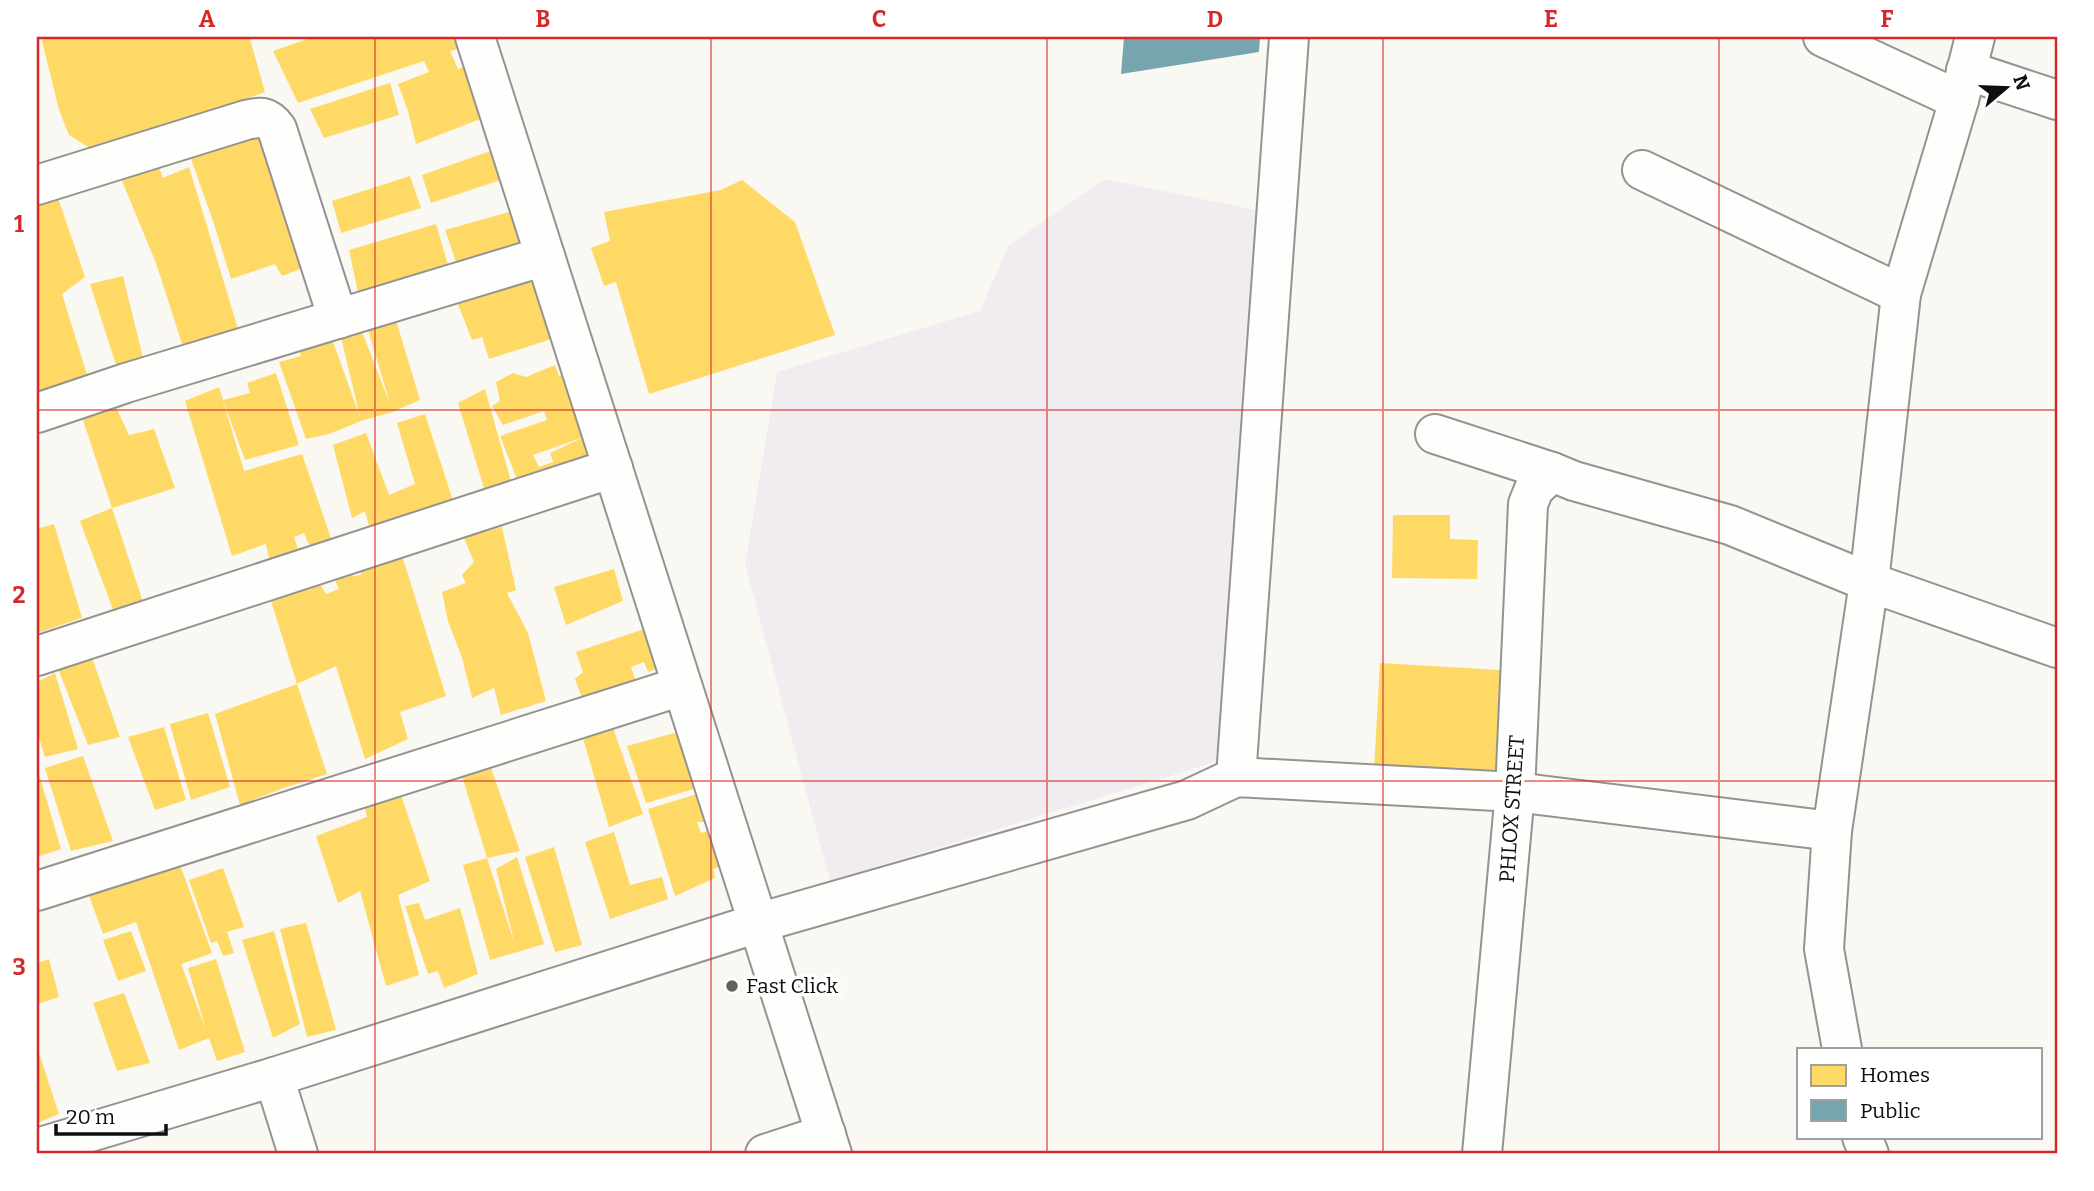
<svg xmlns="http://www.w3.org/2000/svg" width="2094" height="1191" font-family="Bitter,serif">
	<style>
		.industrial { fill: #f1ecef }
		.homes { fill: #ffd966 }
		.public { fill: #76a5af }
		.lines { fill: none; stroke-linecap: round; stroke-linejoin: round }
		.minor-casing { stroke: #949391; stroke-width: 42 }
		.minor { stroke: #fefefd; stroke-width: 38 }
		.grid { fill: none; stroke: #d62828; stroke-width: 2; stroke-opacity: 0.55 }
		.poi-dot { fill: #61605e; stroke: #fff; stroke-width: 2.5 }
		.labels { text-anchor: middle; stroke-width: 7; stroke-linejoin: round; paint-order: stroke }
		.street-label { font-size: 21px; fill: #0e0e0e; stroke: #fff }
		.poi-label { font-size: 21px; fill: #0e0e0e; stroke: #fff; text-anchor: start }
		.neatline { fill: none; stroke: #d62828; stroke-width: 2.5 }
		.grid-label { font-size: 23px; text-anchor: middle; font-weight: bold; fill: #d62828 }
	</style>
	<rect width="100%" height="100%" fill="#faf8f2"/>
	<!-- industrial -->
	<path class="industrial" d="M 1105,179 L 1260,211 L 1225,759 L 830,881 L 745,564 L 777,372 L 980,311 L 1009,245 Z"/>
	<!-- homes -->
	<g class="homes">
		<path d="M 41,37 L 255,37 L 250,39 L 265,92 L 107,149 L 93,150 L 69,135 L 59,110 Z"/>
		<path d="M 310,37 L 470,37 L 473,46 L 450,51 L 458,69 L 474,64 L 493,114 L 416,144 L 408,111 L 398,84 L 429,72 L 424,61 L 298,103 L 273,51 L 310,38 Z"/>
		<path d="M 390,83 L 399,115 L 324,138 L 310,109 Z"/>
		<path d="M 270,133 L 313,264 L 282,276 L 275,264 L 231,279 L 214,224 L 189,153 Z"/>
		<path d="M 502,147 L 507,178 L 431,203 L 422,175 Z"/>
		<path d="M 158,165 L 163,178 L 189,167 L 239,332 L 185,353 L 156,263 L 120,176 Z"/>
		<path d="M 410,176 L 421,208 L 341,233 L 332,201 Z"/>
		<path d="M 742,180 L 795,222 L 835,335 L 649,394 L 616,282 L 604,286 L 591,248 L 610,241 L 604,212 L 721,190 Z"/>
		<path d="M 58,198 L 85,277 L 62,294 L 89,381 L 37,395 L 37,206 Z"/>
		<path d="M 523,208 L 539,247 L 460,274 L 445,230 Z"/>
		<path d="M 436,224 L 450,272 L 359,297 L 349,250 Z"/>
		<path d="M 529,274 L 531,283 L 548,277 L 552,296 L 540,308 L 553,306 L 564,335 L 489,359 L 482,337 L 472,340 L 457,302 Z"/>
		<path d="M 123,276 L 144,362 L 118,371 L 90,284 Z"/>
		<path d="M 395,317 L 420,400 L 392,412 L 361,421 L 329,434 L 306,439 L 279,362 L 301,356 L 298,347 L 331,336 L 360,417 L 341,337 L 361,329 L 390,404 L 367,326 Z"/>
		<path d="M 555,365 L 559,376 L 578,369 L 584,437 L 533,455 L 539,467 L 553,462 L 550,453 L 584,437 L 590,471 L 522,492 L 500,436 L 547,420 L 544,411 L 503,425 L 492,406 L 500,401 L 496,382 L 513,373 L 526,377 Z"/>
		<path d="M 276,373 L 299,445 L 245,460 L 223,400 L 250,393 L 247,383 Z"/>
		<path d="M 219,387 L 244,471 L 302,454 L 333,544 L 312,552 L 304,533 L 294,537 L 302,562 L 271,568 L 266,544 L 232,556 L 185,401 Z"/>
		<path d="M 485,389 L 512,485 L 487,498 L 458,403 Z"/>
		<path d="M 115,405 L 129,435 L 154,429 L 175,488 L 112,508 L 81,414 Z"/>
		<path d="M 425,414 L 454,504 L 370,530 L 365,511 L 352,518 L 333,445 L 366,433 L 389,495 L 415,484 L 397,423 Z"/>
		<path d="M 112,508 L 144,605 L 115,615 L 80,521 Z"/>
		<path d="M 1393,515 L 1450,515 L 1450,539 L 1478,540 L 1477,579 L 1392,578 Z"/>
		<path d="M 54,524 L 82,618 L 37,633 L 37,529 Z"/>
		<path d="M 502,527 L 516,590 L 507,593 L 528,633 L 546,701 L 501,715 L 494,688 L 472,698 L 462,658 L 448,621 L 442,592 L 466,583 L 462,575 L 474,562 L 464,538 Z"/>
		<path d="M 399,546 L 446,696 L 400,712 L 408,739 L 365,759 L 336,666 L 297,684 L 266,585 L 316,578 L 326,594 L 339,589 L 332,574 L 349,568 L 353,576 L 361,575 L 358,561 Z"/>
		<path d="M 614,569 L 623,601 L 566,625 L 554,587 Z"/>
		<path d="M 659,624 L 671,663 L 648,672 L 644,662 L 631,667 L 636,682 L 582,698 L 575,679 L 583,672 L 576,652 Z"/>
		<path d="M 91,655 L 120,737 L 88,745 L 57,666 Z"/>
		<path d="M 1380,663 L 1517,671 L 1512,776 L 1374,769 Z"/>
		<path d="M 55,673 L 78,749 L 45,757 L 37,731 L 37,682 Z"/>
		<path d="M 297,684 L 327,774 L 284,788 L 240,805 L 215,714 Z"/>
		<path d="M 208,713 L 230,787 L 191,800 L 170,724 Z"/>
		<path d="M 611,722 L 643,814 L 609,827 L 580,728 Z"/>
		<path d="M 164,727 L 186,800 L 155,810 L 128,737 Z"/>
		<path d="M 678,732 L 694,789 L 646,803 L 627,746 Z"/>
		<path d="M 83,756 L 113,841 L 71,851 L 45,768 Z"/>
		<path d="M 490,765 L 520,851 L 487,858 L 515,945 L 496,869 L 517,857 L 544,944 L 490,960 L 463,865 L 487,858 L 462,776 Z"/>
		<path d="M 37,767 L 61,849 L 37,857 Z"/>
		<path d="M 398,786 L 430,881 L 398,895 L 419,975 L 386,986 L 360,891 L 338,903 L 316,836 L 367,817 L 362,797 Z"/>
		<path d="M 697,794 L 712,822 L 697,822 L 701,833 L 716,829 L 732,864 L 713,869 L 715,878 L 675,896 L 648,809 Z"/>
		<path d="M 614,832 L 630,885 L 662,877 L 668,899 L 610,919 L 585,842 Z"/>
		<path d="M 554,847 L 582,945 L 555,952 L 525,857 Z"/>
		<path d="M 180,865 L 212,953 L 181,964 L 206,1030 L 188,968 L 216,959 L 245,1052 L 217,1061 L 209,1038 L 179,1050 L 136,922 L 103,934 L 87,890 L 151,867 L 154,875 Z"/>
		<path d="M 223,868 L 244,927 L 227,932 L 234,953 L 223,956 L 217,941 L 211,943 L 189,880 Z"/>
		<path d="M 419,903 L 425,920 L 460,908 L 478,974 L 444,988 L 438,971 L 428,974 L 405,906 Z"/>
		<path d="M 306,923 L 336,1030 L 307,1037 L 280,929 Z"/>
		<path d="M 131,931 L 146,971 L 118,981 L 103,940 Z"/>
		<path d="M 274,931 L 300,1024 L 273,1038 L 242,940 Z"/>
		<path d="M 49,959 L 59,997 L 37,1004 L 37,963 Z"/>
		<path d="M 124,993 L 150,1063 L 117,1071 L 93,1003 Z"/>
		<path d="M 37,1047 L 59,1114 L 37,1123 Z"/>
	</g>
	<!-- public -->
	<path class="public" d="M 1124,37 L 1260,37 L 1259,52 L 1121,74 Z"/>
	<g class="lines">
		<defs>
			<g id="minor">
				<path d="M 475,37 L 832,1154"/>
				<path d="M 1823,37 L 1959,100"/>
				<path d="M 1966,70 L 2057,100"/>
				<path d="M 1642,170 L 1901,294"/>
				<path d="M 37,185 L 246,120 C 262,117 267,115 277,129 L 338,319"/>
				<path d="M 37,413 L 126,383 L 545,256"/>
				<path d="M 1435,434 L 1552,472 L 1574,481 L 1730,525 L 1869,582 L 2057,648"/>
				<path d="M 37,656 L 613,468"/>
				<path d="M 1236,777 L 1289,37"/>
				<path d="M 37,891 L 682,686"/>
				<path d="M 1842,1049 L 1824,949 L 1832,831 L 1869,582 L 1901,294 L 1959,100 L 1975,37"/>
				<path d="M 274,1077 L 298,1154"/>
				<path d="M 1862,1137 L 1869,1154"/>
				<path d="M 37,1148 L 274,1077 L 758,923 L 1187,800 L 1236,777 L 1515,792 L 1832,831"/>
				<path d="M 765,1154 L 826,1134"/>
				<path d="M 1482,1154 L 1515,792 L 1528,504 L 1534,489 L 1552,472"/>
			</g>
		</defs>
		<!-- minor casing -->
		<use href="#minor" class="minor-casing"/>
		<!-- minor -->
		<use href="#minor" class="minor"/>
	</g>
	<!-- grid -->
	<path class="grid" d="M 375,37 L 375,1154M 711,37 L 711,1154M 1047,37 L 1047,1154M 1383,37 L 1383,1154M 1719,37 L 1719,1154M 37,410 L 2057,410M 37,781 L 2057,781"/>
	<!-- markers -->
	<circle class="poi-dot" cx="732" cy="986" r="7"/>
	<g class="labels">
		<!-- street labels -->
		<g class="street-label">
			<text transform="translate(1512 809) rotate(-86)" y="7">PHLOX STREET</text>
		</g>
		<!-- poi labels -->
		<g class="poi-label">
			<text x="746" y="993">Fast Click</text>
		</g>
	</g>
	<!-- border -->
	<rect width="2094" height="1191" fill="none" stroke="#ffffff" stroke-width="77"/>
	<!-- legend -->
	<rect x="1797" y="1048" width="245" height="91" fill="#ffffff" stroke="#9f9f9f" stroke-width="2"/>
	<rect x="1811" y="1065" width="35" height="21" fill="#ffd966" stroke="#9f9f9f" stroke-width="2"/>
	<text x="1860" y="1082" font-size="21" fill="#0e0e0e">Homes</text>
	<rect x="1811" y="1100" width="35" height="21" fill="#76a5af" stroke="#9f9f9f" stroke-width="2"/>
	<text x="1860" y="1118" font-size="21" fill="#0e0e0e">Public</text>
	<!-- north arrow -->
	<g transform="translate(2006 88) rotate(71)" stroke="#ffffff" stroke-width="5" paint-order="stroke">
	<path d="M0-5L12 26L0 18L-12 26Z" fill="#0e0e0e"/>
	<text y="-10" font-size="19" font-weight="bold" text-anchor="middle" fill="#0e0e0e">N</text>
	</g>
	<!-- scale -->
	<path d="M56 1124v10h110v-10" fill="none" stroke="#0e0e0e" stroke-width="3.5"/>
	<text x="66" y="1124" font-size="21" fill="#0e0e0e" stroke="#ffffff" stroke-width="5" paint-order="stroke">20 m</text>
	<rect x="38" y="38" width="2018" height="1114" class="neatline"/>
	<g class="grid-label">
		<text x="207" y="27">A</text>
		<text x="543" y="27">B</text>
		<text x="879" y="27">C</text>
		<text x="1215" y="27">D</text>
		<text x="1551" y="27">E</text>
		<text x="1887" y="27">F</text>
		<text x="19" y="232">1</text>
		<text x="19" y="603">2</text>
		<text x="19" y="975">3</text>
	</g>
</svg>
